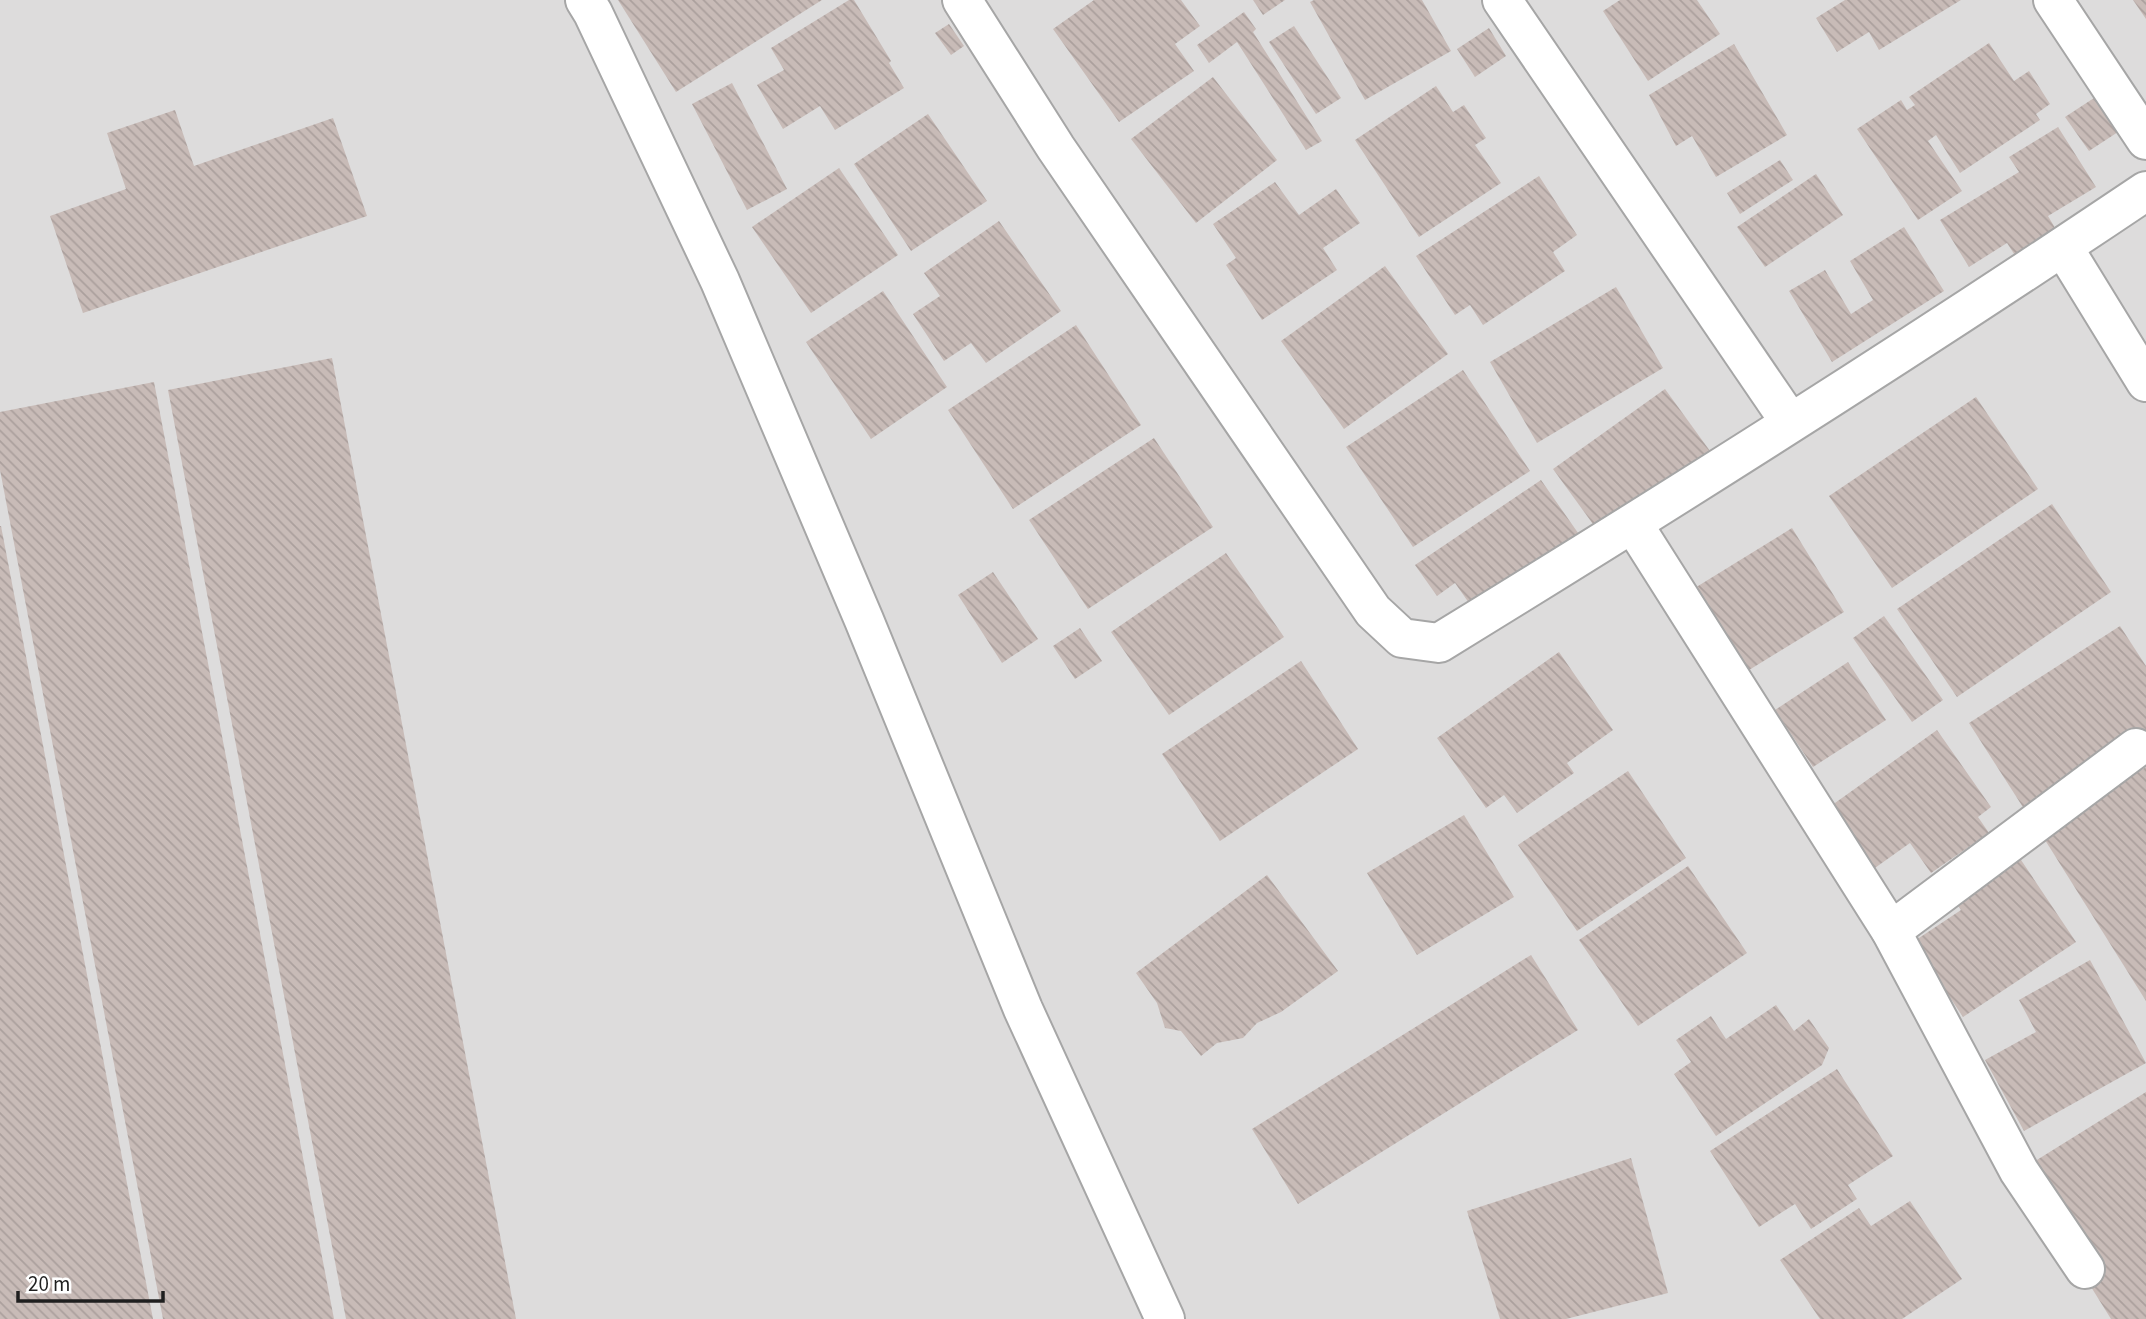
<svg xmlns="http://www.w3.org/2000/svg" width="2146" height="1319" font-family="'Source Sans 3',sans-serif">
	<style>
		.residential { fill: #dddcdc }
		.building { fill: url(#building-back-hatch) }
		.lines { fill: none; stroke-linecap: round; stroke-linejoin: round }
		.minor-casing { stroke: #a6a6a6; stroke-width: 42 }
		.tertiary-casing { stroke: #a6a6a6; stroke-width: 42 }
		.minor { stroke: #fff; stroke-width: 38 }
		.tertiary { stroke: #fff; stroke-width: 38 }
	</style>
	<defs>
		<pattern id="building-back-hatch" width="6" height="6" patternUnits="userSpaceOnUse" patternTransform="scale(1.75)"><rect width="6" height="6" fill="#c8bbb7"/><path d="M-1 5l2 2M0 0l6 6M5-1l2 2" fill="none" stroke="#aba09d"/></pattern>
	</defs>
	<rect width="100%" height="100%" fill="#f0eae5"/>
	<!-- residential -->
	<rect class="residential" x="0" y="0" width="2146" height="1319"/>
	<!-- building -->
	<g class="building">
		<path d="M 618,0 L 822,0 L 676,92 Z"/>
		<path d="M 849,0 L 854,0 L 891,61 L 889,63 L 904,88 L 835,130 L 820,106 L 783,129 L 757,85 L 784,70 L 771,48 Z"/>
		<path d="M 1094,0 L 1181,0 L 1200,26 L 1175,44 L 1194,71 L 1119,122 L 1053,29 Z"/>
		<path d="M 1253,0 L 1285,0 L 1263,15 Z"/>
		<path d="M 1314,0 L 1422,0 L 1451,51 L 1365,100 L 1310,2 Z"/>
		<path d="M 1620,0 L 1697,0 L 1720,34 L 1648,81 L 1603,11 Z"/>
		<path d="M 1845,0 L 1961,0 L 1879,50 L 1869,32 L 1837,52 L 1816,18 Z"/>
		<path d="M 2133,0 L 2146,0 L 2146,19 Z"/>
		<path d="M 1244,12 L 1256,29 L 1253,32 L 1322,141 L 1306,150 L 1237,42 L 1209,63 L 1197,45 Z"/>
		<path d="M 949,24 L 964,46 L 951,55 L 935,33 Z"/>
		<path d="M 1294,26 L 1341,98 L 1316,114 L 1269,42 Z"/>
		<path d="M 1489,28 L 1506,56 L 1475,77 L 1457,49 Z"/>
		<path d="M 1989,43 L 2014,81 L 2029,71 L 2050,104 L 2036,114 L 2040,120 L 1960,173 L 1936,135 L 1928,141 L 1962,191 L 1918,220 L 1857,129 L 1901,100 L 1907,110 L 1915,105 L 1909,97 Z"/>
		<path d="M 1734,44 L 1787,135 L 1716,177 L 1692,136 L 1676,146 L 1649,95 Z"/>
		<path d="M 1213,77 L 1277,160 L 1196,223 L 1131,139 Z"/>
		<path d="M 732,83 L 787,189 L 747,210 L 692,104 Z"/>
		<path d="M 1436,86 L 1453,112 L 1464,105 L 1486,138 L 1475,145 L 1501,183 L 1419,237 L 1355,140 Z"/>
		<path d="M 2094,98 L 2118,132 L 2089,151 L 2065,117 Z"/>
		<path d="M 175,110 L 194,166 L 333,118 L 367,216 L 83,313 L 50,216 L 126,189 L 107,133 Z"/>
		<path d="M 928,114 L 987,201 L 911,251 L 854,164 Z"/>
		<path d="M 2058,127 L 2096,187 L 2048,216 L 2061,238 L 2020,263 L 2007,243 L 1969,267 L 1940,220 L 2019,172 L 2009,157 Z"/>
		<path d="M 1780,160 L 1793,180 L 1740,214 L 1727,193 Z"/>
		<path d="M 839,168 L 898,255 L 811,313 L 752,227 Z"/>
		<path d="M 1816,174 L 1843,215 L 1765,267 L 1737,227 Z"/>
		<path d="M 1539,176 L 1577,235 L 1553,252 L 1565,271 L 1483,325 L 1470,305 L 1455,315 L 1416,256 Z"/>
		<path d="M 1275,182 L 1299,215 L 1336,189 L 1360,223 L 1323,248 L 1337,270 L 1262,320 L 1226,265 L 1236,258 L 1213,224 Z"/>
		<path d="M 999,221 L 1061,311 L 986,363 L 971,343 L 944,361 L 913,314 L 940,296 L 924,273 Z"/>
		<path d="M 1904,227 L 1944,291 L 1832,362 L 1789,291 L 1825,270 L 1851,314 L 1873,300 L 1850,261 Z"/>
		<path d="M 1385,266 L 1448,354 L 1344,429 L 1281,341 Z"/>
		<path d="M 1616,287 L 1663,368 L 1537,443 L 1490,362 Z"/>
		<path d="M 883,291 L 947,387 L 871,439 L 806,342 Z"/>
		<path d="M 1076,325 L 1141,425 L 1013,509 L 948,410 Z"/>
		<path d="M 332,358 L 516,1319 L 346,1319 L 168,390 Z"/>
		<path d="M 1463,370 L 1530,471 L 1413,547 L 1346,447 Z"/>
		<path d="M 154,382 L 334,1319 L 163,1319 L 0,470 L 0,412 Z"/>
		<path d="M 1665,389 L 1710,451 L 1598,531 L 1553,469 Z"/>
		<path d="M 1976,397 L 2038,489 L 1892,588 L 1829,496 Z"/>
		<path d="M 1154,438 L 1213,527 L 1088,609 L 1029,520 Z"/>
		<path d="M 1541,480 L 1583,540 L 1476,613 L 1455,583 L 1437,596 L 1415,565 Z"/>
		<path d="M 2052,504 L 2111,592 L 1957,697 L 1897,609 Z"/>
		<path d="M 0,526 L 1,526 L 153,1319 L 0,1319 Z"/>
		<path d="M 1792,528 L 1844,612 L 1736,678 L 1685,594 Z"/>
		<path d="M 1226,553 L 1284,637 L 1169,715 L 1111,632 Z"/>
		<path d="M 993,572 L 1038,639 L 1002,663 L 958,595 Z"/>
		<path d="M 1884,616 L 1943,700 L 1912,722 L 1853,638 Z"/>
		<path d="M 2120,626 L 2146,666 L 2146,739 L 2028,815 L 1969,723 Z"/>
		<path d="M 1080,628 L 1102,661 L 1075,679 L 1053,646 Z"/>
		<path d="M 1559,652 L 1613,730 L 1567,763 L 1574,773 L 1517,813 L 1504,795 L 1486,808 L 1437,738 Z"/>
		<path d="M 1301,661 L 1358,749 L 1220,841 L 1162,754 Z"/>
		<path d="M 1848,662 L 1886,720 L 1813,767 L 1775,710 Z"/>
		<path d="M 1937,730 L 1991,807 L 1978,817 L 1989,833 L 1931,873 L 1910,843 L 1865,875 L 1821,813 Z"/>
		<path d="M 2146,767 L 2146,1001 L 2040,832 Z"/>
		<path d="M 1628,771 L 1686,858 L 1577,931 L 1518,845 Z"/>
		<path d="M 1464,815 L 1514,897 L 1417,955 L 1367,873 Z"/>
		<path d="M 2019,857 L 2076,942 L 1963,1017 L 1913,942 L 1961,910 L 1954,900 Z"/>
		<path d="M 1688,866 L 1747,953 L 1638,1026 L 1579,940 Z"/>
		<path d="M 1267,875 L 1338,971 L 1281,1012 L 1257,1023 L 1243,1038 L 1217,1043 L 1201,1056 L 1181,1031 L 1165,1028 L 1157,1003 L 1136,973 Z"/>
		<path d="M 1531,955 L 1578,1030 L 1298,1204 L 1252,1129 Z"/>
		<path d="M 2090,960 L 2146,1063 L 2024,1131 L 1985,1060 L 2036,1032 L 2019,1000 Z"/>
		<path d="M 1776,1005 L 1794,1031 L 1809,1019 L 1829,1048 L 1822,1065 L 1716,1136 L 1674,1074 L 1691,1062 L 1676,1040 L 1711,1016 L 1726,1039 Z"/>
		<path d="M 1837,1069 L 1893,1156 L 1848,1185 L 1857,1199 L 1811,1229 L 1795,1204 L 1759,1227 L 1710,1151 Z"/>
		<path d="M 2146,1092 L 2146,1319 L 2111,1319 L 2019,1171 Z"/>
		<path d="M 1631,1158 L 1668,1293 L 1566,1319 L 1500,1319 L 1467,1211 Z"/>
		<path d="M 1910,1201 L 1962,1279 L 1902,1319 L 1820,1319 L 1780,1260 L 1859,1208 L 1871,1226 Z"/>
	</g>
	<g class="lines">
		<defs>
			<g id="minor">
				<path d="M 962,0 L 1056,148 L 1373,611 L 1402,638 L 1439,643 C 1677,497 1914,347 2146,191"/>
				<path d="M 1502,0 L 1790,422"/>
				<path d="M 2053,0 L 2146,140"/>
				<path d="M 2063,247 L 2146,382"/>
				<path d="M 1633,524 L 1891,931 L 2019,1171 L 2085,1269"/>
				<path d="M 1891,931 L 2136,748"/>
			</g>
			<path id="tertiary" d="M 585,0 L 593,13 L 720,281 L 864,620 L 1023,1009 L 1165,1319"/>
		</defs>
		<!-- minor casing -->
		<use href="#minor" class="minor-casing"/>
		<!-- tertiary casing -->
		<use href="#tertiary" class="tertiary-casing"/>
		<!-- minor -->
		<use href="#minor" class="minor"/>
		<!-- tertiary -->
		<use href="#tertiary" class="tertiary"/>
	</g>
	<!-- scale -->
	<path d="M18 1291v10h145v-10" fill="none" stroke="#1f1f1f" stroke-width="3.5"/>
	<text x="28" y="1291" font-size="21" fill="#1f1f1f" stroke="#ffffff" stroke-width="5" paint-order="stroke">20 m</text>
</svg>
